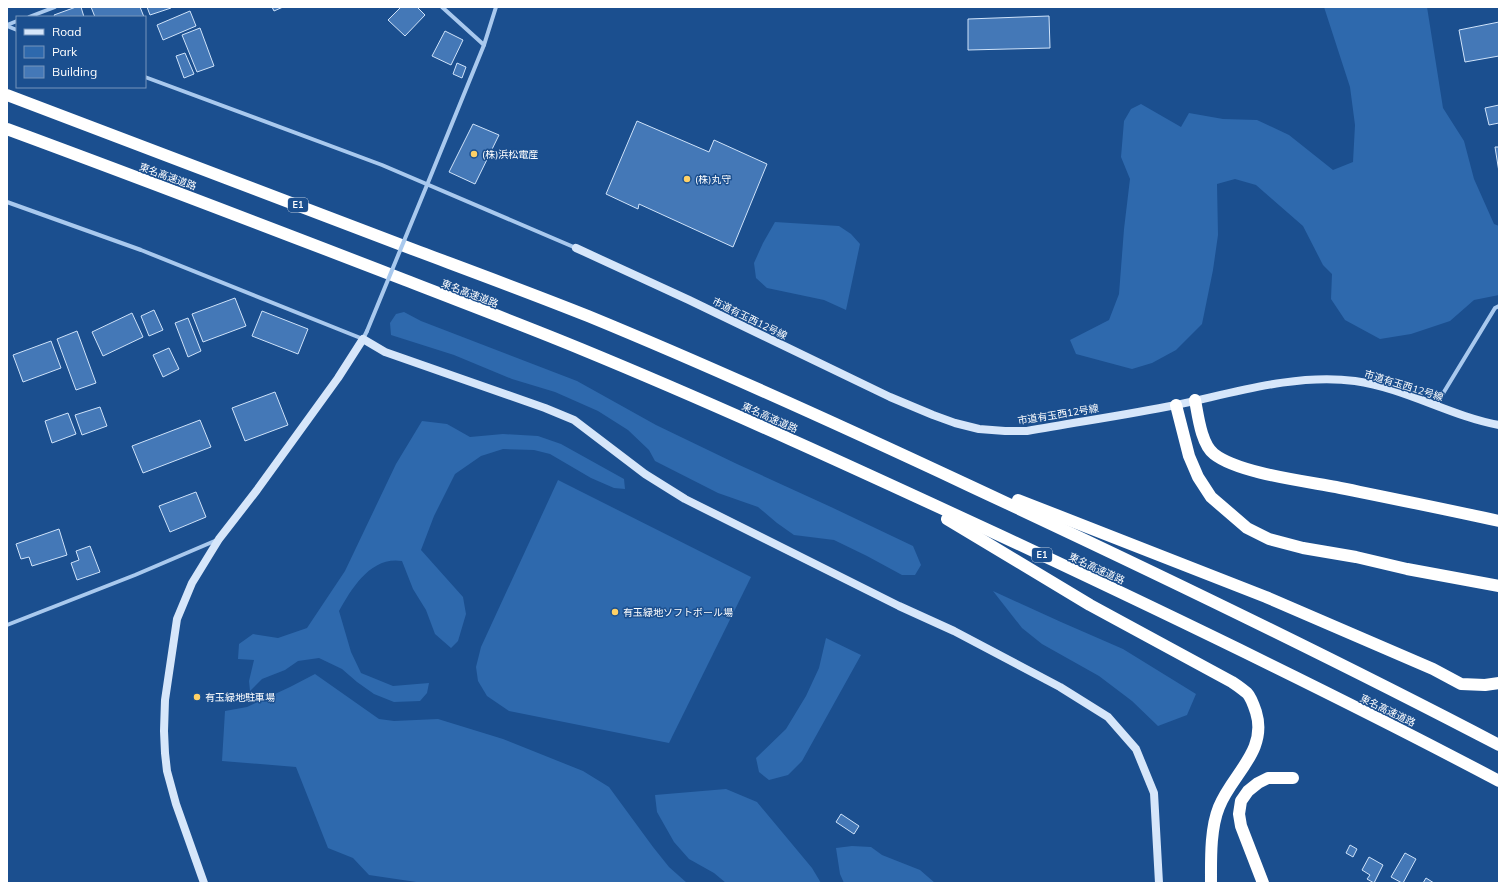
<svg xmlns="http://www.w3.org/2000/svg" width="1506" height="890" font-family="Mulish,'Noto Sans JP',sans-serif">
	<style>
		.green { fill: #2e69ad }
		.building { fill: #4478b7; stroke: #cfe3fa }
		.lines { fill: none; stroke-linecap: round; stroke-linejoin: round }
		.street { stroke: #a9c9ee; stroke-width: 4 }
		.secondary { stroke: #d6e6fa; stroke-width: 8 }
		.highway { stroke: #fff; stroke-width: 12 }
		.street-bridge { stroke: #a9c9ee; stroke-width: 4 }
		.poi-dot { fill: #ffd166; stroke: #1b4f8f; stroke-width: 1.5 }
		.labels { text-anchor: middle; stroke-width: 3; stroke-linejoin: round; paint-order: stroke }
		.shield { fill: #1b4f8f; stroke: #bbcadd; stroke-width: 1 }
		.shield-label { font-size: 9px; font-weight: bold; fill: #fff }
		.poi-label { font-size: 10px; fill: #fff; stroke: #1b4f8f; text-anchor: start }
		.street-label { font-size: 10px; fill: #fff; stroke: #1b4f8f }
	</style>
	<rect width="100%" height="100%" fill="#1b4f8f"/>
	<!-- green -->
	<g class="green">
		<path d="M 1324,7 L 1427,7 L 1443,108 L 1464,141 L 1474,179 L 1494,224 L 1499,226 L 1499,295 L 1474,300 L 1450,321 L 1411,334 L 1380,339 L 1345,320 L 1331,299 L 1332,274 L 1323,265 L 1303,226 L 1256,185 L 1235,179 L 1217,184 L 1218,235 L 1213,270 L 1202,324 L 1176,350 L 1152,363 L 1132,369 L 1076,354 L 1070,340 L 1109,320 L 1119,294 L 1124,229 L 1130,179 L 1121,157 L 1124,121 L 1131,109 L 1141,104 L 1181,127 L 1189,113 L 1223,119 L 1257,120 L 1289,135 L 1333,170 L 1353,162 L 1355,125 L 1350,87 Z"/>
		<path d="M 775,222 L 839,226 L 851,234 L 860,244 L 846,310 L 824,300 L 767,288 L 756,278 L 754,263 L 763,243 Z"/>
		<path d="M 404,312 L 421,321 L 577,381 L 656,425 L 737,464 L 831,507 L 913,546 L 921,565 L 915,575 L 902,575 L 867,556 L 834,540 L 794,535 L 777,523 L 758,507 L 718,493 L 655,461 L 649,450 L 628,430 L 598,411 L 555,392 L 512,379 L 454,355 L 391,335 L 390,323 L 396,314 Z"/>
		<path d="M 422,421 L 447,424 L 470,437 L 503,434 L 538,436 L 561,444 L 624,479 L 625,489 L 614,488 L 591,478 L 550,454 L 534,450 L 503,449 L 481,456 L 455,474 L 434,516 L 421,550 L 463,597 L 466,614 L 458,641 L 451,648 L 435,634 L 426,610 L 413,589 L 402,561 C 371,556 352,588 339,611 L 351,652 L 361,673 L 393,686 L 429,683 L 427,693 L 420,701 L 394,702 L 374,694 L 357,682 L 342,669 L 319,658 L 298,661 L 285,670 L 262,679 L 250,691 L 249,681 L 254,660 L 238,659 L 239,644 L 253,634 L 278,638 L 307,628 L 345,571 L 396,464 Z"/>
		<path d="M 558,480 L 751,577 L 669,743 L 509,711 L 487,696 L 478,681 L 476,667 L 481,647 Z"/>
		<path d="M 993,591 L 1061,622 L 1123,649 L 1196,694 L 1187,715 L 1158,726 L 1132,701 L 1099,676 L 1042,644 L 1022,628 Z"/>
		<path d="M 826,638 L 861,655 L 802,761 L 788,775 L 769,780 L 759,772 L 756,758 L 786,729 L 806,696 L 819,668 Z"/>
		<path d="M 315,674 L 379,719 L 394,721 L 438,719 L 503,739 L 583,771 L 609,787 L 653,847 L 669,867 L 687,883 L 423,883 L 369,875 L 353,858 L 328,848 L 296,767 L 222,761 L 225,711 L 247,707 L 290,687 Z"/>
		<path d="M 726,789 L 757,802 L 812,868 L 821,883 L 726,883 L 714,873 L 689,859 L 674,842 L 657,812 L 655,795 Z"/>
		<path d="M 852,846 L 871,847 L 882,855 L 920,870 L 935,883 L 844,883 L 840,874 L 836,848 Z"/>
	</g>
	<!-- building -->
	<g class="building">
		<path d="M 76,7 L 81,7 L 84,17 L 55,17 L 54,15 Z"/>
		<path d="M 91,7 L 140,7 L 144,17 L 95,17 Z"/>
		<path d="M 147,7 L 171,7 L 171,8 L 150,15 Z"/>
		<path d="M 272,7 L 283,7 L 274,11 Z"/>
		<path d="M 401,7 L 417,7 L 425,15 L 405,36 L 388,20 Z"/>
		<path d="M 190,11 L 196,26 L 163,40 L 157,25 Z"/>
		<path d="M 1049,16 L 1050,48 L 968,50 L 968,19 Z"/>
		<path d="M 1499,22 L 1499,56 L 1465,62 L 1459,30 Z"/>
		<path d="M 200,28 L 214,66 L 197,72 L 182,35 Z"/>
		<path d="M 445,31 L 463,40 L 451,65 L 432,56 Z"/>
		<path d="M 185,53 L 194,74 L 184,78 L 176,56 Z"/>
		<path d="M 457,63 L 466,67 L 462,78 L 453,74 Z"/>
		<path d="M 1499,105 L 1499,123 L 1489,125 L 1485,108 Z"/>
		<path d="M 637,121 L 709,152 L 714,140 L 767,164 L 733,247 L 639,204 L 638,209 L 606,194 Z"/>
		<path d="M 473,124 L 499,135 L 475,184 L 449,172 Z"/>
		<path d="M 1495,147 L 1499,147 L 1499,172 Z"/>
		<path d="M 235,298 L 246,326 L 203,342 L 192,314 Z"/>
		<path d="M 154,310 L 163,330 L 149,336 L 141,316 Z"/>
		<path d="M 262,311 L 308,329 L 298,354 L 252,336 Z"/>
		<path d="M 132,313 L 143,337 L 103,356 L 92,332 Z"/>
		<path d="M 188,318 L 201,351 L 188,357 L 175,323 Z"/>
		<path d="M 77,331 L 96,383 L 76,390 L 57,339 Z"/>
		<path d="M 51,341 L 61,368 L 23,382 L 13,355 Z"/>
		<path d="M 169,348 L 179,369 L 163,377 L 153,355 Z"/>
		<path d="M 275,392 L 288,425 L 245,441 L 232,408 Z"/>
		<path d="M 100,407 L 107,426 L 82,435 L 75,415 Z"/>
		<path d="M 68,413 L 76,434 L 52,443 L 45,421 Z"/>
		<path d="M 200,420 L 211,447 L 143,473 L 132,446 Z"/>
		<path d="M 196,492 L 206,517 L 170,532 L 159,506 Z"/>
		<path d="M 59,529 L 67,555 L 32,566 L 29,557 L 21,559 L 16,544 Z"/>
		<path d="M 90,546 L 100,572 L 77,580 L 71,563 L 79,560 L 76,551 Z"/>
		<path d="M 841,814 L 859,826 L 854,834 L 836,822 Z"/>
		<path d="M 1350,845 L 1357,849 L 1353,857 L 1346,853 Z"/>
		<path d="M 1405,853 L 1416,859 L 1403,883 L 1402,883 L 1391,877 Z"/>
		<path d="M 1369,857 L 1383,865 L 1374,883 L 1367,879 L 1370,875 L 1362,870 Z"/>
		<path d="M 1426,878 L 1434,883 L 1423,883 Z"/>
	</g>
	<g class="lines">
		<!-- street -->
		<g class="street">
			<path d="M 442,7 L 484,45"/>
			<path d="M 29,17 L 55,7"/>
			<path d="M 7,25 L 17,21"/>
			<path d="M 7,26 L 17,30"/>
			<path d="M 145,77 L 382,165 L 576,248"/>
			<path d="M 427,185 L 484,45 L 496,7"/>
			<path d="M 7,202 L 141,250 L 363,339 L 367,331"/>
			<path d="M 1436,405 L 1495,308 L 1499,306"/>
			<path d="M 7,625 L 135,575 L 217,540"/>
		</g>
		<!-- secondary -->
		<g class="secondary">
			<path d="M 576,248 L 689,300 L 890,397 L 933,415 L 955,423 L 979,429 L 1005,431 L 1027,431 C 1077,422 1126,415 1176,405 C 1233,393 1296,373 1355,381 C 1405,388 1450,416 1499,425"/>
			<path d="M 204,883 L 176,804 L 167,771 L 165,753 L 164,731 L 165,700 L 177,619 L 192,583 L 219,539 L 257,490 L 338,378 L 363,339 L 385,352 L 545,408 L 574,420 L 645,474 L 685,499 L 899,606 L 954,631 L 1060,687 L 1108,717 L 1136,749 L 1154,793 L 1159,883"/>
		</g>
		<!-- highway -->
		<g class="highway">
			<path d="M 7,95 C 145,147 283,199 420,252 C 476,273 533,294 588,316 C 717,369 844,427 970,486 C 1148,569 1325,654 1499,745"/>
			<path d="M 7,129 C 140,178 273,229 405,280 C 464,303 523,325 581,349 C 722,407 861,471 999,535 C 1168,614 1335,694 1499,781"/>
			<path d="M 1195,400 C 1198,415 1201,444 1214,454 C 1238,473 1304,481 1336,487 C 1390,498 1445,509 1499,521"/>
			<path d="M 1176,405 L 1189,456 L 1198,477 L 1211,497 L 1247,528 L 1269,539 L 1303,548 L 1356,557 L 1407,569 L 1499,586"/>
			<path d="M 1018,500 L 1266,597 L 1433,669 L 1461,684 L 1485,685 L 1499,683"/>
			<path d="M 947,519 L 1090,605 L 1232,682 C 1237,685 1242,689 1247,693 C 1251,697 1254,706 1256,712 C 1268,751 1232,774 1219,807 C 1210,829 1211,860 1211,883"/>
			<path d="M 1263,883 L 1241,826 L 1239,814 L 1241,801 L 1248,791 L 1258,783 L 1268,778 L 1293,778"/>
		</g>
		<!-- street-bridge -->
		<path class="street-bridge" d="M 367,331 L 427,185"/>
	</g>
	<!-- markers -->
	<g class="poi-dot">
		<circle cx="474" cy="154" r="4"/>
		<circle cx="687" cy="179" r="4"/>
		<circle cx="615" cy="612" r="4"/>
		<circle cx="197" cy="697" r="4"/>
	</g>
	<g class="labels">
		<!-- shield labels -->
		<g class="shield">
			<rect x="288" y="198" width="20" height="14" rx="3"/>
			<rect x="1032" y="548" width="20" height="14" rx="3"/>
		</g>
		<g class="shield-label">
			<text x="298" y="208">E1</text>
			<text x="1042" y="558">E1</text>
		</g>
		<!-- poi labels -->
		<g class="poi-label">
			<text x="482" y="158">(株)浜松電産</text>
			<text x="695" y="183">(株)丸守</text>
			<text x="623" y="616">有玉緑地ソフトボール場</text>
			<text x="205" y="701">有玉緑地駐車場</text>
		</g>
		<!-- street labels -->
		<g class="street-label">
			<text transform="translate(168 176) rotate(20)" y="4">東名高速道路</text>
			<text transform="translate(470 293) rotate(21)" y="4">東名高速道路</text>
			<text transform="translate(750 318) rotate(26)" y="4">市道有玉西12号線</text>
			<text transform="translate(1404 385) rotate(17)" y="4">市道有玉西12号線</text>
			<text transform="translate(1058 414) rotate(-9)" y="4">市道有玉西12号線</text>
			<text transform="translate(770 417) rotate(24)" y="4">東名高速道路</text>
			<text transform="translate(1097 568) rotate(25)" y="4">東名高速道路</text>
			<text transform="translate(1388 710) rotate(26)" y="4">東名高速道路</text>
		</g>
	</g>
	<!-- border -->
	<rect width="1506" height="890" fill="none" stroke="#ffffff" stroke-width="16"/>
	<!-- legend -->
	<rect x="16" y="16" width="130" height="72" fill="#1b4f8f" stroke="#7695bc"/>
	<rect x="24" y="29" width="20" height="6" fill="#d6e6fa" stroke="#7695bc"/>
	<text x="52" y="36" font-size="12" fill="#ffffff">Road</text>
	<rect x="24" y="46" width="20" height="12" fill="#2e69ad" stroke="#7695bc"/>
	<text x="52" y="56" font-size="12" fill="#ffffff">Park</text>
	<rect x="24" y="66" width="20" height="12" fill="#4478b7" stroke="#7695bc"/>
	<text x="52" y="76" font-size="12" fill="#ffffff">Building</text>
</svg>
